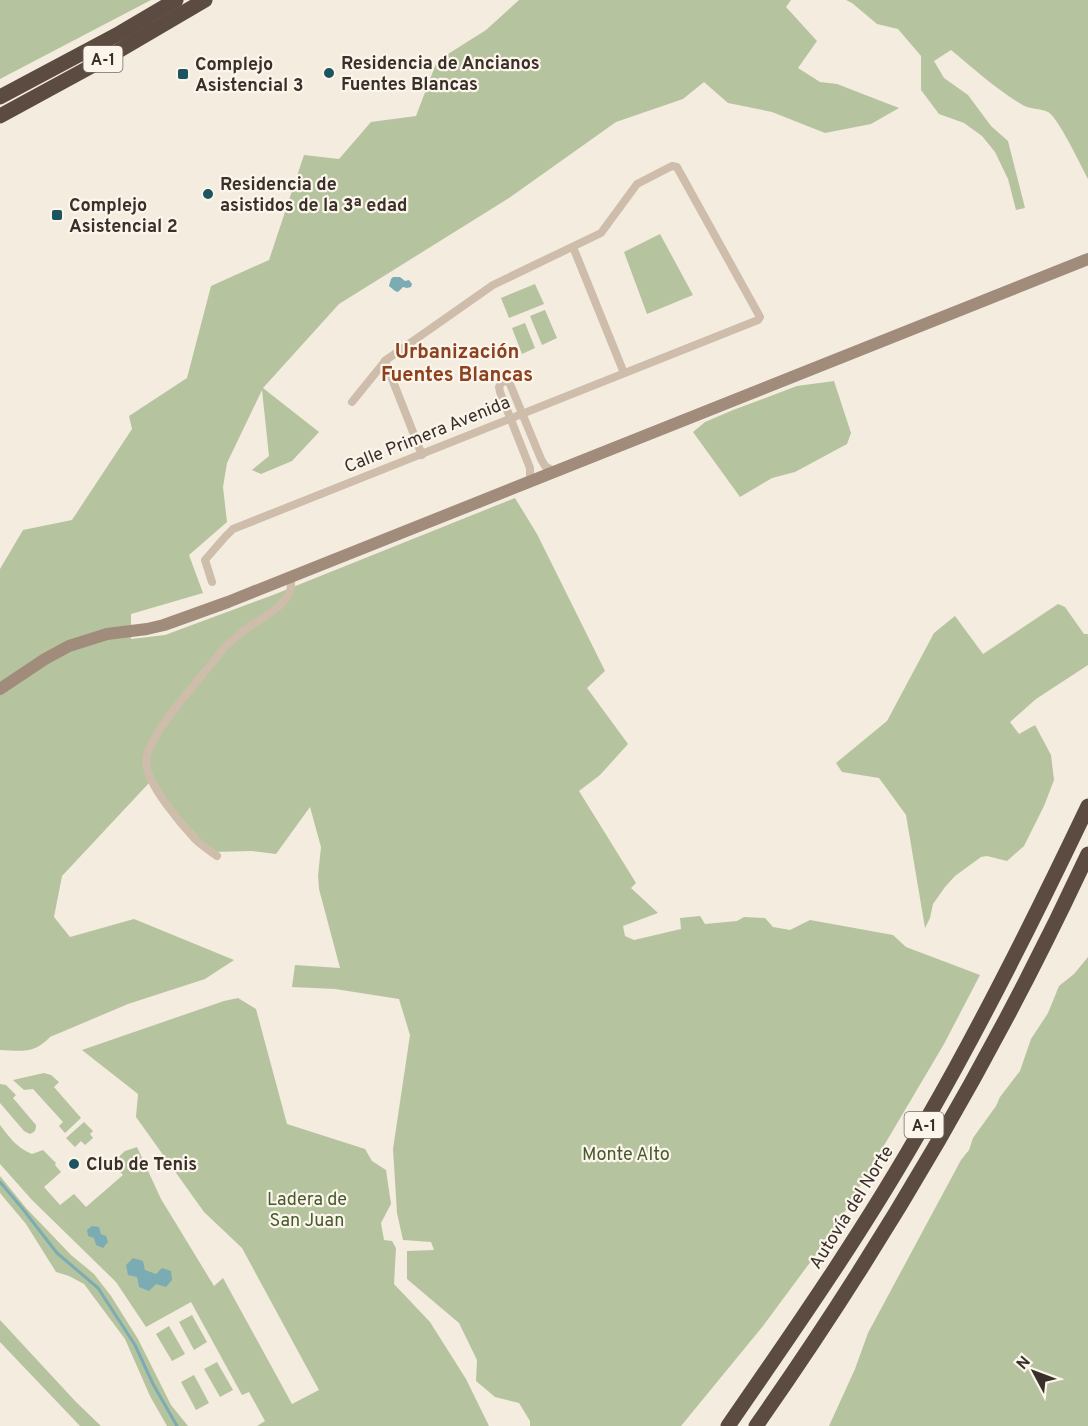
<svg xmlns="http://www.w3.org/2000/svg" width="1088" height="1426" font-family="Overpass,sans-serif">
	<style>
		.green { fill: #b5c49e }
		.water { fill: #7cacb3 }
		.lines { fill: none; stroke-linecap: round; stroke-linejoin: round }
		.stream { stroke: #7cacb3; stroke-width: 3 }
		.street { stroke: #cdbdaa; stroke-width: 8 }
		.secondary { stroke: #a18c7b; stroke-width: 12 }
		.highway { stroke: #5c4b41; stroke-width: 15 }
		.poi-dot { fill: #1d555e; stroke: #fbf5ec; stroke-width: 2 }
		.labels { text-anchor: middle; stroke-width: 4.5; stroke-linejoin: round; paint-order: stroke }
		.shield { fill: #fbf5ec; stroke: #746b64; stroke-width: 1.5 }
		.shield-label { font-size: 16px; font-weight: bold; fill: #3a302a }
		.poi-label { font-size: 18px; font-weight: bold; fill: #3a302a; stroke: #fbf5ec; text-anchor: start }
		.street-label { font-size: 18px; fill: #3a302a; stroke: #fbf5ec }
		.park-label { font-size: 18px; fill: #465a2c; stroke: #fbf5ec }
		.neighbourhood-label { font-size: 20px; font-weight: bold; fill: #8d411f; stroke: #fbf5ec }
	</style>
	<rect width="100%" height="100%" fill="#f4ecdf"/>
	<!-- green -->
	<g class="green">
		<path d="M 0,0 L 151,0 L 0,79 Z"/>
		<path d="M 519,0 L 791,0 L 786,7 L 817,41 L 798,68 L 820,82 L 837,84 L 899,108 L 871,124 L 825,133 L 772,112 L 728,103 L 704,82 L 683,99 L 616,122 L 509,198 L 339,304 L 263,388 L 319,432 L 292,461 L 261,474 L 252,470 L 269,456 L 262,390 L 227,463 L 223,487 L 227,522 L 189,555 L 203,593 L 131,614 L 131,639 L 165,635 L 273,595 L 515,498 L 537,534 L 605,671 L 587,688 L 628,744 L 600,775 L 579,791 L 636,883 L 631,888 L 658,913 L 623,926 L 625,936 L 634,940 L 681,929 L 680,918 L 700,916 L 705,924 L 737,921 L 744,917 L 765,918 L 773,927 L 790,930 L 810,920 L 893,935 L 906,947 L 980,975 L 944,1044 L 834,1230 L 763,1326 L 681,1426 L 530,1426 L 530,1421 L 519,1403 L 495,1397 L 476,1381 L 477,1360 L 459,1323 L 407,1279 L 407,1251 L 434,1250 L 431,1242 L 403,1240 L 397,1213 L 393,1149 L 410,1035 L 399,999 L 335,989 L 292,987 L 295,965 L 340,968 L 319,889 L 318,876 L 321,847 L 310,807 L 276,854 L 251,851 L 212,852 L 149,783 L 62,876 L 54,917 L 70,937 L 134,919 L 234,960 L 205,979 L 128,1004 L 50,1037 C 34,1054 22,1051 0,1050 L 0,569 L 23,530 L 72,520 L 132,429 L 129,416 L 187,378 L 211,286 L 269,260 L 304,155 L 339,159 L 371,122 L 416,116 L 437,61 L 486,30 Z"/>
		<path d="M 846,0 L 1088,0 L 1088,179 C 1081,166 1058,117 1048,112 C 1040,108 1030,110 1021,104 C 996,89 974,69 951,50 L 934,61 L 944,78 L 968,95 L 991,126 L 1008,141 L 1025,208 L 1016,210 L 1008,179 L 995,152 L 982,136 L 964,123 L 939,114 L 921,90 L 921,56 L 898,29 L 877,24 L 852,3 Z"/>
		<path d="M 660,234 L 693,295 L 647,314 L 624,252 Z"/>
		<path d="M 535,284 L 544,304 L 509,318 L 501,298 Z"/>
		<path d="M 545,310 L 557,338 L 542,345 L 530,316 Z"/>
		<path d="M 525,323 L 535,348 L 522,354 L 512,328 Z"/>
		<path d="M 834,381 L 851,433 L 847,444 L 795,472 L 772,478 L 740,497 L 693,432 L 705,422 L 733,410 L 797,386 Z"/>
		<path d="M 1058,604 L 1065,607 L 1084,634 L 1088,634 L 1088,665 L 1036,699 L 1010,722 L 1019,734 L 1035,725 L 1051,755 L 1054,780 L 1044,806 L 1024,846 L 1007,861 L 987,856 L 981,857 L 955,876 L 945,887 L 933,904 L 930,918 L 925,928 L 906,815 L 879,778 L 842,772 L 836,763 L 887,721 L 934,633 L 955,616 L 983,654 Z"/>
		<path d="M 1088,957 L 1088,1426 L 829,1426 L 855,1369 L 868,1333 L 961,1160 L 969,1150 L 973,1138 L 996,1106 L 1000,1097 L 1020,1071 L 1031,1039 L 1048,1013 L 1059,986 L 1074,974 Z"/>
		<path d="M 238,998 L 256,1009 L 287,1124 L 365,1149 L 372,1161 L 386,1170 L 391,1204 L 381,1223 L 384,1240 L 392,1241 L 396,1248 L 394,1284 L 430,1322 L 466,1379 L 489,1426 L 257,1426 L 265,1421 L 249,1392 L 242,1395 L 191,1302 L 146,1327 L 116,1282 L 32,1200 L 0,1164 L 0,1125 C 10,1138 17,1148 32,1154 L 43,1150 L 56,1163 L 55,1165 L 61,1172 L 44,1187 L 60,1205 L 74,1194 L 86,1207 L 123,1175 L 112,1163 L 125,1151 L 137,1147 L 161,1199 L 214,1286 L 223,1278 L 292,1404 L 319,1390 L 242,1248 L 204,1212 L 136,1117 L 138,1094 L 82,1050 L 224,1001 Z"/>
		<path d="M 44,1073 L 51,1075 L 59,1082 L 54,1087 L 81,1118 L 65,1133 L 59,1126 L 63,1122 L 33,1089 L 24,1090 L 13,1080 Z"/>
		<path d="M 0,1084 L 6,1085 L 16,1095 L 13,1098 L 36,1125 C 36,1130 35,1132 30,1134 L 24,1131 L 0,1103 Z"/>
		<path d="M 84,1122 L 93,1131 L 90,1134 L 93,1138 L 85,1145 L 81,1141 L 75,1147 L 66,1138 Z"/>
		<path d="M 0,1176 L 26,1208 L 71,1255 L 94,1274 L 111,1296 L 138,1339 L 171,1405 L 188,1426 L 167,1426 L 150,1396 L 125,1339 L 84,1284 L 69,1276 L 56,1272 L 26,1224 L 0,1193 Z"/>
		<path d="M 192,1315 L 207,1342 L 194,1350 L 179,1322 Z"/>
		<path d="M 0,1320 L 76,1402 L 101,1426 L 80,1426 L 0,1342 Z"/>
		<path d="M 169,1326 L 185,1354 L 172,1361 L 156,1334 Z"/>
		<path d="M 217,1362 L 233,1390 L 220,1397 L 204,1369 Z"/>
		<path d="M 194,1375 L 209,1403 L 196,1410 L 181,1382 Z"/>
	</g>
	<!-- water -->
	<g class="water">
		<path d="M 393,277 L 400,277 L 405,281 L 409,280 L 412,284 L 411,287 L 407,288 L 403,287 L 398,292 L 395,291 L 389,286 L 391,279 Z"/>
		<path d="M 92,1226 L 99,1227 L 101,1234 L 106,1236 L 108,1242 L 103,1248 L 96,1245 L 94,1238 L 88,1236 L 87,1230 Z"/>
		<path d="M 133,1258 L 143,1261 L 145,1270 L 156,1274 L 162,1268 L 171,1271 L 172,1280 L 166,1287 L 156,1284 L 149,1291 L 139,1287 L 137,1277 L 128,1275 L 126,1265 Z"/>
	</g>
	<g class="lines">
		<!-- stream -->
		<path class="stream" d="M 0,1182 L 22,1208 L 57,1253 L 98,1288 L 135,1345 L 153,1384 L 177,1426"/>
		<!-- street -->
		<g class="street">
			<path d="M 573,247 L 624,373"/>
			<path d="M 385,361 L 422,455"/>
			<path d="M 530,482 L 530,468 L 500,392 L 499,387 L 502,382 L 508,381 L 510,384 L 541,459 L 545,466 L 555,472"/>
			<path d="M 212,582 L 205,560 L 225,537 L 233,529 L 758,320 L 760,317 L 678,169 L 677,167 L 672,166 L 637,184 L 601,233 L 493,285 L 386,360 L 352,402"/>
			<path d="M 217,856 C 210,851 202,846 195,839 C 181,824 147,784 146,763 C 146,739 187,694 202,675 C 210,666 217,656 225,647 C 230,642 237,637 242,632 C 259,618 298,603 290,578"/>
		</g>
		<!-- secondary -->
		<path class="secondary" d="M 0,689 L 45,659 L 69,646 L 107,634 L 147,629 L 164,625 L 228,602 L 1088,259"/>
		<!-- highway -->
		<g class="highway">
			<path d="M 0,97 L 120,33 L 176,0"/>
			<path d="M 0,116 L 101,61 L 205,0"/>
			<path d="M 728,1426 C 798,1325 868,1224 928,1117 C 986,1016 1038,911 1088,806"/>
			<path d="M 756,1426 C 883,1245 995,1054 1088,854"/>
		</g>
	</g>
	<!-- markers -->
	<g class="poi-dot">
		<circle cx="329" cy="73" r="6"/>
		<rect x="177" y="68" width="12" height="12" rx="3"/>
		<circle cx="208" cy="194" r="6"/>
		<rect x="51" y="209" width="12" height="12" rx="3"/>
		<circle cx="74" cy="1164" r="6"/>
	</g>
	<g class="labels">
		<!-- shield labels -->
		<g class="shield">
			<rect x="83.5" y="46" width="39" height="26" rx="4.5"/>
			<rect x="904.5" y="1112" width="39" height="26" rx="4.5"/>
		</g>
		<g class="shield-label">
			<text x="103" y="65">A-1</text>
			<text x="924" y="1131">A-1</text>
		</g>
		<!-- poi labels -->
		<g class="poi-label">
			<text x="341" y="69">Residencia de Ancianos<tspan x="341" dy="21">Fuentes Blancas</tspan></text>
			<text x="195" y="70">Complejo<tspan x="195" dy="21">Asistencial 3</tspan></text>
			<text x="220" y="190">Residencia de<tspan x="220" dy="21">asistidos de la 3ª edad</tspan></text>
			<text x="69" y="211">Complejo<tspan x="69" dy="21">Asistencial 2</tspan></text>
			<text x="86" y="1170">Club de Tenis</text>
		</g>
		<!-- street labels -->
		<g class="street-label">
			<text transform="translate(427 434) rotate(-22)" y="6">Calle Primera Avenida</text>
			<text transform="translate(851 1207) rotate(-58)" y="6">Autovía del Norte</text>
		</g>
		<!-- park labels -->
		<g class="park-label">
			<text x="626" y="1160">Monte Alto</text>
			<text x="307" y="1205">Ladera de<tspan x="307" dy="21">San Juan</tspan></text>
		</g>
		<!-- neighbourhood labels -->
		<g class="neighbourhood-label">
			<text x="457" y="358">Urbanización<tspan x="457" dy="23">Fuentes Blancas</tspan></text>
		</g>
	</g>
	<!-- north arrow -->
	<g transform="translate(1034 1372) rotate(311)" stroke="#fbf5ec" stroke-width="4.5" paint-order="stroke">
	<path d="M0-4.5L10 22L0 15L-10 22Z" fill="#3a302a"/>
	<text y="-9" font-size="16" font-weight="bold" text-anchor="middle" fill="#3a302a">N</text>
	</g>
</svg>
